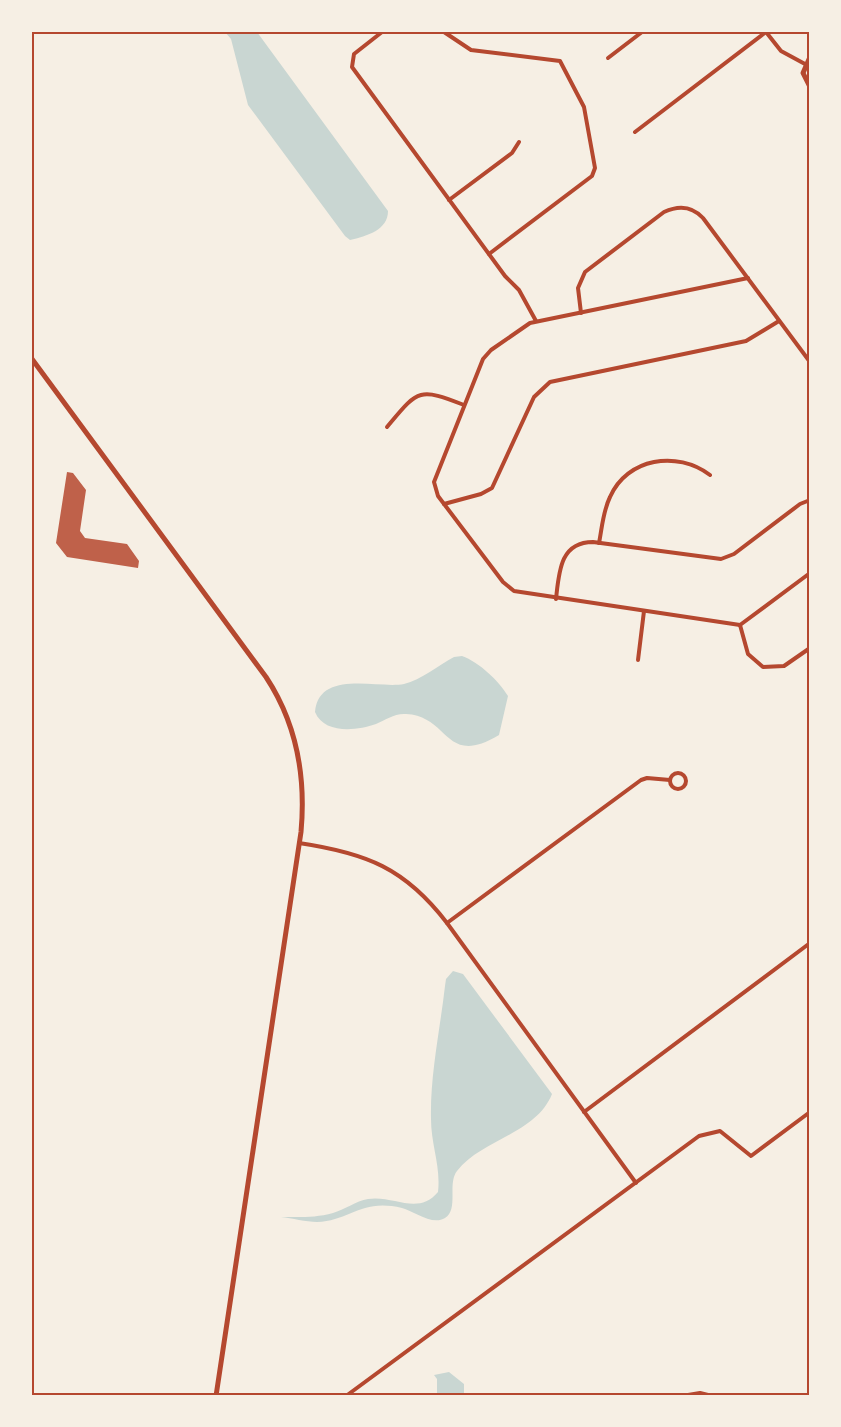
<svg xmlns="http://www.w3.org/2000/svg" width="841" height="1427" font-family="'Fira Sans',sans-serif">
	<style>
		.water { fill: #c9d6d2 }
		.building { fill: #bf614a }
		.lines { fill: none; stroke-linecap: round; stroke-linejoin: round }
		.minor { stroke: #b5482f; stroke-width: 4 }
		.tertiary { stroke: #b5482f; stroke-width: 5 }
		.neatline { fill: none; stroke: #b5482f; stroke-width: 2 }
	</style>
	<rect width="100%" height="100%" fill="#f6efe4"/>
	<!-- water -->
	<g class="water">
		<path d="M 225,32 L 257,32 L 388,211 C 388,230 367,236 350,240 L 345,236 L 248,105 L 231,39 Z"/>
		<path d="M 462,656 C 479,662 499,681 508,696 L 499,735 C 444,768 450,716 406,714 C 395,713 385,720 376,724 C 356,731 324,734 315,712 C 319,669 378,689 404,684 C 421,680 439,665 454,657 Z"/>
		<path d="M 453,971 L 463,974 L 552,1094 C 536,1134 482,1139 457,1171 C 447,1184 459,1209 445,1218 C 432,1226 414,1211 402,1208 C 361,1198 350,1221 317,1222 C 306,1222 292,1218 281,1217 C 299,1217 315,1218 333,1213 C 344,1210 356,1201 368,1199 C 394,1195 418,1216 438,1192 C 441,1166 431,1145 431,1119 C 430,1075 440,1030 445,986 L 446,979 Z"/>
		<path d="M 449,1372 L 464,1384 L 464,1395 L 437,1395 L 437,1379 L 434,1375 Z"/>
	</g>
	<!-- building -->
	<path class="building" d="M 67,472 L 73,473 L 86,490 L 80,531 L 85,538 L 127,544 L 139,561 L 138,568 L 67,557 L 56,543 Z"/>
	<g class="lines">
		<!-- minor -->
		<g class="minor">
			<path d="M 382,32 L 354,54 L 352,67 L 505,276 L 519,290 L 536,321"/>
			<path d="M 444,32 L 471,50 L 560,61 L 584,107 L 595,168 L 592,176 L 489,254"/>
			<path d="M 766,32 L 781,51 L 805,64"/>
			<path d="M 608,58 L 642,32"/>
			<path d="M 635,132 L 766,32"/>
			<path d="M 449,200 L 512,153 L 519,142"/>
			<path d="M 581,313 L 578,288 L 585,272 L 664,212 C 679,205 692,206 703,218 L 810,362"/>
			<path d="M 387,427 C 418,390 418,387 464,405"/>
			<path d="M 444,504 L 481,494 L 492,488 L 534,397 L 550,382 L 746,341 L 779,321"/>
			<path d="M 599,543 C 602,528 603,511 610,497 C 627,458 677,450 710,475"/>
			<path d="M 556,599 C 559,572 560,542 593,542 L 721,559 L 734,554 L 800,504 L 810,500"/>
			<path d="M 740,625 L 514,591 L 503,582 L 438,496 L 434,482 L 483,359 L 491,350 L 530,323 L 748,278"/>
			<path d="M 740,625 L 748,654 L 763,667 L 784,666 L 810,648"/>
			<path d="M 740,625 L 810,573"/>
			<path d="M 638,660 L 644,611"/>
			<circle cx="678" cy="781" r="8"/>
			<path d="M 299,843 C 366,853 405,868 447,923 L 636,1183"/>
			<path d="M 447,923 L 641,780 L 647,778 L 670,780"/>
			<path d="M 584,1112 L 810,943"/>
			<path d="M 346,1396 L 699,1136 L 720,1131 L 751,1156 L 810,1112"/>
			<path d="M 682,1396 L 700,1393 L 712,1396"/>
		</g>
		<!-- tertiary -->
		<g class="tertiary">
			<path d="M 810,57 L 803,73 L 810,87"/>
			<path d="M 32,359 L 266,677 C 297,724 306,777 301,832 L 216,1396"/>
		</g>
	</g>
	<!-- border -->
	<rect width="841" height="1427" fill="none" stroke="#f6efe4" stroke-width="66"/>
	<rect x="33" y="33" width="775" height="1361" class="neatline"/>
</svg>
